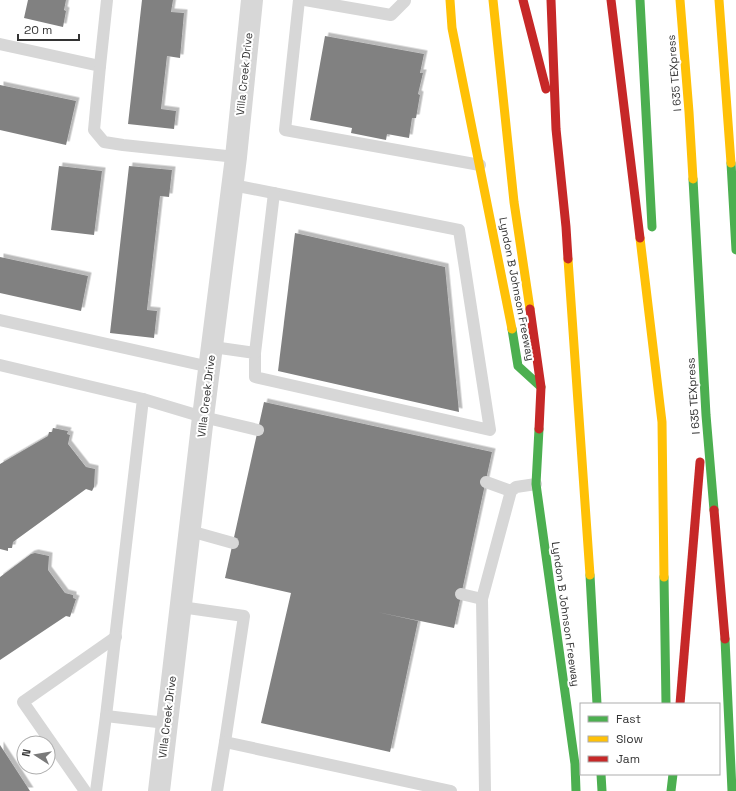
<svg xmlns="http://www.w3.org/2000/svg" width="736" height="791" font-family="'Space Grotesk',sans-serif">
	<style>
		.building { fill: #818181; filter: url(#shadow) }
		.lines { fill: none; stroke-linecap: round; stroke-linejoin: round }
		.lane { stroke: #d7d7d7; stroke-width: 12 }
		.street { stroke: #d7d7d7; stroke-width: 22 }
		.fast { stroke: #4caf50; stroke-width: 9 }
		.slow { stroke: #ffc107; stroke-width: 9 }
		.jam { stroke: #c62828; stroke-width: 9 }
		.fast-bridge { stroke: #4caf50; stroke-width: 9 }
		.labels { text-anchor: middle; stroke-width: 4; stroke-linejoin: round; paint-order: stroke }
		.street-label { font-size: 11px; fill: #333; stroke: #fff }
	</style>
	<defs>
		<filter id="shadow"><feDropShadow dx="3.5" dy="-3.5" stdDeviation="0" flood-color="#0004"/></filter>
	</defs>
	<rect width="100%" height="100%" fill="#fff"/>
	<!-- building -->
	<g class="building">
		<path d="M 28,0 L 66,0 L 64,10 L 66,11 L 63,27 L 24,18 Z"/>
		<path d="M 142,0 L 173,0 L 171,12 L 184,13 L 180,58 L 167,56 L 161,109 L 176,111 L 174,129 L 128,124 Z"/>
		<path d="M 325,36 L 424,54 L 420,73 L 423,73 L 418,94 L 420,95 L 416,118 L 412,118 L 409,138 L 387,134 L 386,140 L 351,133 L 352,128 L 310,120 Z"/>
		<path d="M 0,85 L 76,101 L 66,145 L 0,130 Z"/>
		<path d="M 59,166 L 102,171 L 94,235 L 51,230 Z"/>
		<path d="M 129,166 L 172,170 L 169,197 L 160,196 L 147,310 L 157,311 L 154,338 L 110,333 Z"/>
		<path d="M 295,233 L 445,267 L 459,412 L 278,371 Z"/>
		<path d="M 0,257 L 88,276 L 81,311 L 0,293 Z"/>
		<path d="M 264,402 L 492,452 L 454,628 L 377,612 L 418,621 L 390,752 L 261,723 L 291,593 L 225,578 Z"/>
		<path d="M 53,428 L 68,431 L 67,434 L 70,435 L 68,444 L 86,467 L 95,469 L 94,487 L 92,491 L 86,489 L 13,542 L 12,548 L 8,548 L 8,551 L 0,549 L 0,464 L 48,436 L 49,432 L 52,432 Z"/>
		<path d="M 35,553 L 49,556 L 48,570 L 65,593 L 73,595 L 73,598 L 76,599 L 70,617 L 66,616 L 0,660 L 0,577 L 31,554 Z"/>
		<path d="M 0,745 L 30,791 L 0,791 Z"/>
	</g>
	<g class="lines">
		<!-- lane -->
		<g class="lane">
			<path d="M 299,0 L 285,130 L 480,165"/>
			<path d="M 305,0 L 391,15 L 405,1 L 405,0"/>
			<path d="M 0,44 L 100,66 L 94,130 L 104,142 L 123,145 L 236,157"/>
			<path d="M 100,66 L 107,0"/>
			<path d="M 0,320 L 210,367"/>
			<path d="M 213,347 L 255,353 L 255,377 L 490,430 L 459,230 L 233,185"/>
			<path d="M 255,353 L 274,193"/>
			<path d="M 0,365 L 143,399 L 106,716 L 96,791"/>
			<path d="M 143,399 L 203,417 L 258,430"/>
			<path d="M 486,482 L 511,491"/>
			<path d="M 190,531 L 233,543"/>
			<path d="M 461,594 L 482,599"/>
			<path d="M 181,607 L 244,616 L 225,742 L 451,791"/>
			<path d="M 106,716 L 166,723"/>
			<path d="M 85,791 L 23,702 L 116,637"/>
			<path d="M 217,791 L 225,742"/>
			<path d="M 485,791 L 482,599 L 511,491 L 516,487 L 536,484"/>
		</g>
		<!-- street -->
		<path class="street" d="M 159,791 L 203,417 L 236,157 L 252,0"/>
		<!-- fast -->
		<g class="fast">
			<path d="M 640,0 L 652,227"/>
			<path d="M 731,163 L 736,250"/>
			<path d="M 693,179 L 706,415 L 714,510"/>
			<path d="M 512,329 L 518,366 L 541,387"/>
			<path d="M 539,429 L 536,484 L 575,764 L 576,791"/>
			<path d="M 590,575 L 597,704"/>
			<path d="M 664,577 L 666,704"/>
			<path d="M 725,639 L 732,791"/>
			<path d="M 601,774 L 602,791"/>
		</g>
		<!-- slow -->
		<g class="slow">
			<path d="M 450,0 L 452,28 L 512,329"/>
			<path d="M 493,0 L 514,202 L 530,309"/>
			<path d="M 680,0 L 689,112 L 693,179"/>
			<path d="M 719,0 L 731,163"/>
			<path d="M 640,238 L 662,422 L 664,577"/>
			<path d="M 568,259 L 590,575"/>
		</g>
		<!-- jam -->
		<g class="jam">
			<path d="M 523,0 L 546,89"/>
			<path d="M 551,0 L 556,129 L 566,227 L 568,259"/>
			<path d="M 611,0 L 640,238"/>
			<path d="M 530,309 L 541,387 L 539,429"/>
			<path d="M 714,510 L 725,639"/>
			<path d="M 680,704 L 700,462"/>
		</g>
		<!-- fast-bridge -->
		<path class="fast-bridge" d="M 671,791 L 673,774"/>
	</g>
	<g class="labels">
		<!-- street labels -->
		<g class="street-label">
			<text transform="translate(674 73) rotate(-95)" y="4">I 635 TEXpress</text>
			<text transform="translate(244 74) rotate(-84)" y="4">Villa Creek Drive</text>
			<text transform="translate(517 289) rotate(79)" y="4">Lyndon B Johnson Freeway</text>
			<text transform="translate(206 396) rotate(-83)" y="4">Villa Creek Drive</text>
			<text transform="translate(693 396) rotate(-94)" y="4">I 635 TEXpress</text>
			<text transform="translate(566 614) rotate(82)" y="4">Lyndon B Johnson Freeway</text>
			<text transform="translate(167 717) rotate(-83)" y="4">Villa Creek Drive</text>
		</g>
	</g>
	<!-- legend -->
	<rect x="580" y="703" width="140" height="72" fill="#ffffff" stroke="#adadad"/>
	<rect x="588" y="716" width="20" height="6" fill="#4caf50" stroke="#adadad"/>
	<text x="616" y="723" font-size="12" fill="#333333">Fast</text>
	<rect x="588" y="736" width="20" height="6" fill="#ffc107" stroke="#adadad"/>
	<text x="616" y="743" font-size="12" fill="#333333">Slow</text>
	<rect x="588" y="756" width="20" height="6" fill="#c62828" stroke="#adadad"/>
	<text x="616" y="763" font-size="12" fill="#333333">Jam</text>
	<!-- north arrow -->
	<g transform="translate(36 755) rotate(282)"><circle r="19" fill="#ffffff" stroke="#adadad"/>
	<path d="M0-3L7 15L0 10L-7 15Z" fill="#7a7a7a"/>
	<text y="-6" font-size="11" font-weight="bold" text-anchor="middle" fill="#333333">N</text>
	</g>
	<!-- scale -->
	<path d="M18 34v6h61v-6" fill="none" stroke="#333333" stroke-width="2"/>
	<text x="24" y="34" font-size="12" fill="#333333" stroke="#ffffff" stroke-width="3" paint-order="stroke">20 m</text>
</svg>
